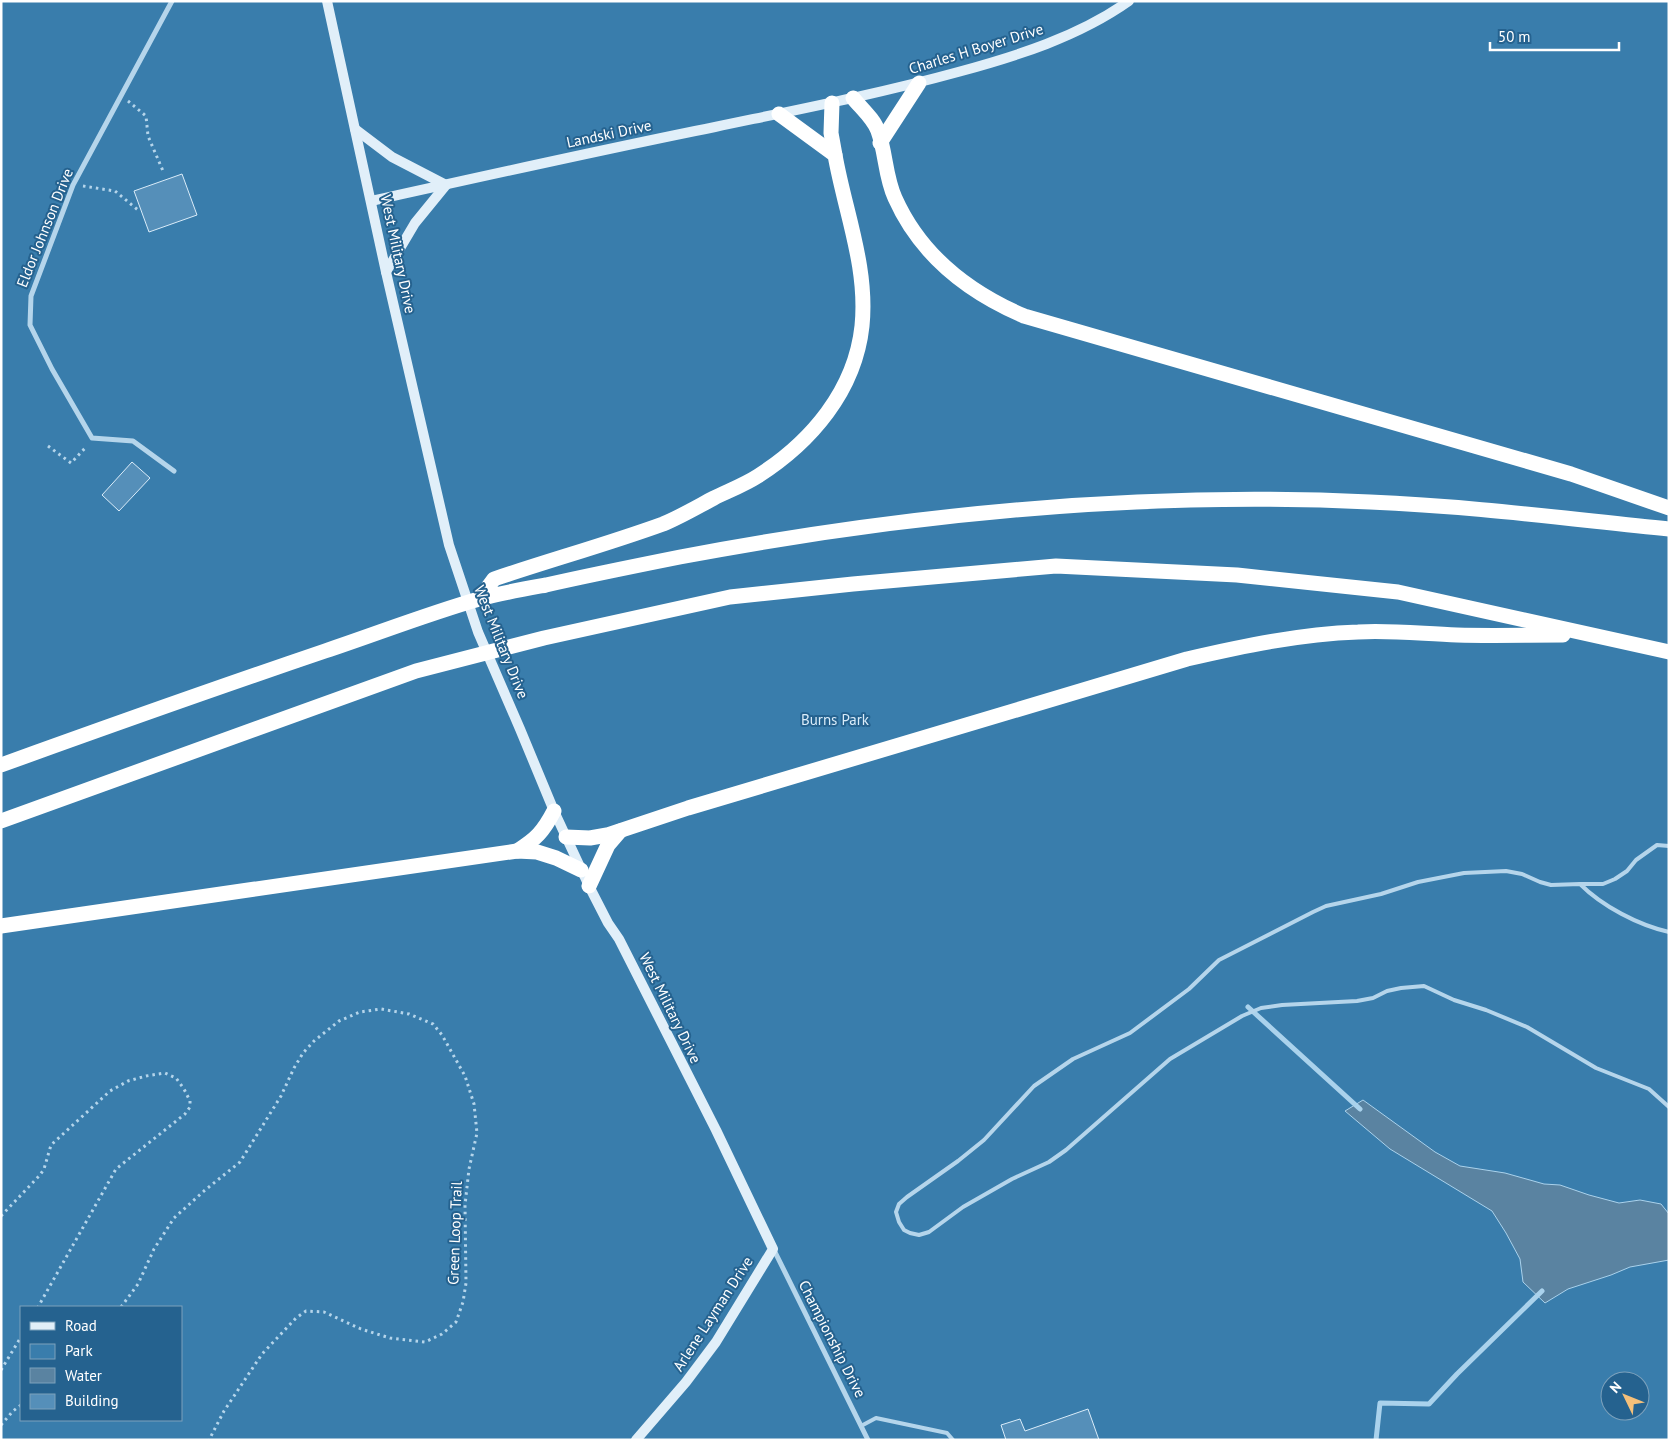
<svg xmlns="http://www.w3.org/2000/svg" width="1670" height="1441" font-family="'PT Sans',sans-serif">
	<style>
		.green { fill: #397dac; fill-rule: evenodd }
		.water { fill: #5a83a1; stroke: #aad2ec }
		.lines { fill: none; stroke-linecap: round; stroke-linejoin: round }
		.stream { stroke: #aad2ec; stroke-width: 5 }
		.building { fill: #558fb9; stroke: #daecf9 }
		.path { stroke: #b5d5eb; stroke-width: 3; stroke-dasharray: 2.5 4; stroke-linecap: butt }
		.lane { stroke: #b5d5eb; stroke-width: 4 }
		.street { stroke: #b5d5eb; stroke-width: 5 }
		.secondary { stroke: #e1eff9; stroke-width: 10 }
		.highway { stroke: #fff; stroke-width: 15 }
		.labels { text-anchor: middle; stroke-width: 4; stroke-linejoin: round; paint-order: stroke }
		.street-label { font-size: 15px; fill: #fff; stroke: #25628f }
		.park-label { font-size: 15px; fill: #daecf9; stroke: #25628f }
	</style>
	<rect width="100%" height="100%" fill="#25628f"/>
	<!-- green -->
	<path class="green" d="M 1,1 L 1669,1 L 1669,1440 L 1,1440 ZM 21,1307 L 181,1307 L 181,1420 L 21,1420 ZM 1610,1381 L 1640,1381 L 1640,1411 L 1610,1411 Z"/>
	<!-- water -->
	<path class="water" d="M 1363,1100 L 1435,1152 L 1460,1166 L 1505,1173 L 1544,1184 L 1560,1185 L 1589,1195 L 1619,1203 L 1640,1200 L 1661,1204 L 1669,1214 L 1669,1260 L 1630,1267 L 1611,1275 L 1568,1289 L 1545,1303 L 1523,1282 L 1520,1259 L 1506,1233 L 1492,1211 L 1390,1149 L 1345,1111 Z"/>
	<g class="lines">
		<!-- stream -->
		<g class="stream">
			<path d="M 1248,1007 L 1360,1109"/>
			<path d="M 1376,1440 L 1380,1403 L 1429,1404 L 1457,1374 L 1542,1291"/>
		</g>
	</g>
	<!-- building -->
	<g class="building">
		<path d="M 182,174 L 197,215 L 149,232 L 134,191 Z"/>
		<path d="M 132,462 L 150,478 L 119,511 L 102,495 Z"/>
		<path d="M 1088,1409 L 1099,1440 L 1006,1440 L 1001,1425 L 1020,1419 L 1025,1431 Z"/>
	</g>
	<g class="lines">
		<!-- path -->
		<g class="path">
			<path d="M 128,101 L 146,116 L 148,136 L 163,171"/>
			<path d="M 83,186 L 115,191 L 138,210"/>
			<path d="M 48,446 L 71,463 L 87,446"/>
			<path d="M 1,1216 L 40,1175 L 44,1169 L 51,1145 L 110,1091 L 128,1081 L 146,1076 L 165,1073 L 176,1078 L 184,1089 L 190,1101 L 190,1107 L 185,1114 L 116,1169 L 38,1307"/>
			<path d="M 121,1307 L 138,1284 L 154,1249 L 174,1218 L 204,1191 L 240,1162 L 281,1096 L 294,1068 L 303,1053 L 314,1041 L 339,1021 L 360,1012 L 381,1009 L 409,1014 L 433,1024 L 442,1035 L 465,1076 L 474,1104 L 477,1133 L 469,1169 L 465,1205 L 466,1283 L 463,1302 L 456,1322 L 442,1334 L 425,1342 L 390,1338 L 361,1329 L 324,1312 L 306,1311 L 296,1318 L 262,1354 L 224,1411 L 209,1440"/>
			<path d="M 1,1370 L 21,1337"/>
			<path d="M 1,1425 L 13,1411 L 21,1405"/>
		</g>
		<!-- lane -->
		<g class="lane">
			<path d="M 1580,884 L 1603,884 L 1615,879 L 1627,871 L 1636,860 L 1657,845 L 1669,846"/>
			<path d="M 1669,932 C 1638,925 1602,906 1580,884 L 1551,885 L 1540,882 L 1522,874 L 1506,871 L 1464,873 L 1418,882 L 1381,894 L 1326,906 L 1313,912 L 1219,960 L 1189,989 L 1130,1033 L 1073,1059 L 1034,1086 L 984,1140 L 958,1161 L 907,1197 L 899,1204 L 896,1212 L 899,1222 L 904,1230 L 910,1233 L 919,1235 L 929,1232 L 963,1207 L 1012,1179 L 1049,1162 L 1066,1150 L 1170,1059 L 1242,1016 L 1261,1008 L 1282,1005 L 1357,1001 L 1373,998 L 1387,991 L 1401,988 L 1424,986 L 1454,1000 L 1486,1010 L 1527,1027 L 1596,1068 L 1649,1089 L 1669,1107"/>
			<path d="M 861,1426 L 876,1418 L 947,1433 L 953,1440"/>
		</g>
		<!-- street -->
		<g class="street">
			<path d="M 172,1 L 73,185 L 31,296 L 30,325 L 52,369 L 92,438 L 133,441 L 174,471"/>
			<path d="M 774,1250 L 868,1440"/>
		</g>
		<!-- secondary -->
		<g class="secondary">
			<path d="M 327,1 L 386,272 L 449,545 L 478,632 L 520,729 L 554,811 L 589,886 L 608,923 L 619,939 L 716,1130 L 773,1249 L 716,1342 L 686,1382 L 636,1440"/>
			<path d="M 355,129 L 392,157 L 446,185 L 415,223 L 386,272"/>
			<path d="M 371,201 C 485,176 600,150 715,127 C 796,110 878,94 958,72 C 1017,56 1078,37 1129,1"/>
		</g>
		<!-- highway -->
		<g class="highway">
			<path d="M 853,98 C 861,108 874,119 878,131 C 886,153 885,176 895,198 C 920,254 968,292 1024,316 L 1571,474 L 1669,508"/>
			<path d="M 832,103 L 831,133 L 835,155"/>
			<path d="M 880,143 L 919,83"/>
			<path d="M 480,598 L 494,579 C 550,560 608,544 663,524 C 680,517 697,507 714,498 C 728,491 744,485 758,476 C 811,442 855,391 862,326 C 868,267 845,212 835,155 L 779,114"/>
			<path d="M 1,765 C 109,726 216,688 325,651 C 376,634 427,614 479,599 C 501,593 524,589 546,585 C 590,575 635,566 680,557 C 907,514 1139,491 1370,502 C 1470,506 1569,519 1669,529"/>
			<path d="M 1,821 L 416,671 L 544,638 L 730,597 L 853,584 L 1056,566 L 1237,575 L 1398,592 L 1669,652"/>
			<path d="M 566,837 L 590,838 L 607,835 L 688,808 L 1187,659 C 1243,646 1300,634 1358,632 C 1391,630 1424,634 1457,635 C 1492,636 1528,635 1563,635"/>
			<path d="M 517,851 C 536,839 543,832 554,811"/>
			<path d="M 589,886 L 608,845 L 620,831"/>
			<path d="M 1,926 L 517,851 L 537,852 L 556,858 L 581,870"/>
		</g>
	</g>
	<g class="labels">
		<!-- street labels -->
		<g class="street-label">
			<text transform="translate(976 49) rotate(-17)" y="5">Charles H Boyer Drive</text>
			<text transform="translate(609 134) rotate(-12)" y="5">Landski Drive</text>
			<text transform="translate(45 228) rotate(-68)" y="5">Eldor Johnson Drive</text>
			<text transform="translate(398 254) rotate(78)" y="5">West Military Drive</text>
			<text transform="translate(501 642) rotate(68)" y="5">West Military Drive</text>
			<text transform="translate(670 1008) rotate(64)" y="5">West Military Drive</text>
			<text transform="translate(455 1233) rotate(-88)" y="5">Green Loop Trail</text>
			<text transform="translate(713 1314) rotate(-57)" y="5">Arlene Layman Drive</text>
			<text transform="translate(832 1339) rotate(63)" y="5">Championship Drive</text>
		</g>
		<!-- park labels -->
		<g class="park-label">
			<text x="835" y="725">Burns Park</text>
		</g>
	</g>
	<!-- border -->
	<rect width="1670" height="1441" fill="none" stroke="#ffffff" stroke-width="5"/>
	<!-- legend -->
	<rect x="20" y="1306" width="162" height="115" fill="#25628f" stroke="#7ca1bc"/>
	<rect x="30" y="1322" width="25" height="8" fill="#e1eff9" stroke="#7ca1bc"/>
	<text x="65" y="1331" font-size="15" fill="#ffffff">Road</text>
	<rect x="30" y="1344" width="25" height="15" fill="#397dac" stroke="#7ca1bc"/>
	<text x="65" y="1356" font-size="15" fill="#ffffff">Park</text>
	<rect x="30" y="1368" width="25" height="15" fill="#5a83a1" stroke="#7ca1bc"/>
	<text x="65" y="1381" font-size="15" fill="#ffffff">Water</text>
	<rect x="30" y="1394" width="25" height="15" fill="#558fb9" stroke="#7ca1bc"/>
	<text x="65" y="1406" font-size="15" fill="#ffffff">Building</text>
	<!-- north arrow -->
	<g transform="translate(1625 1396) rotate(313)"><circle r="24" fill="#25628f" stroke="#7ca1bc"/>
	<path d="M0-4L9 19L0 12L-9 19Z" fill="#f5c07a"/>
	<text y="-8" font-size="14" font-weight="bold" text-anchor="middle" fill="#ffffff">N</text>
	</g>
	<!-- scale -->
	<path d="M1490 42v8h129v-8" fill="none" stroke="#ffffff" stroke-width="2.5"/>
	<text x="1498" y="42" font-size="15" fill="#ffffff" stroke="#25628f" stroke-width="4" paint-order="stroke">50 m</text>
</svg>
